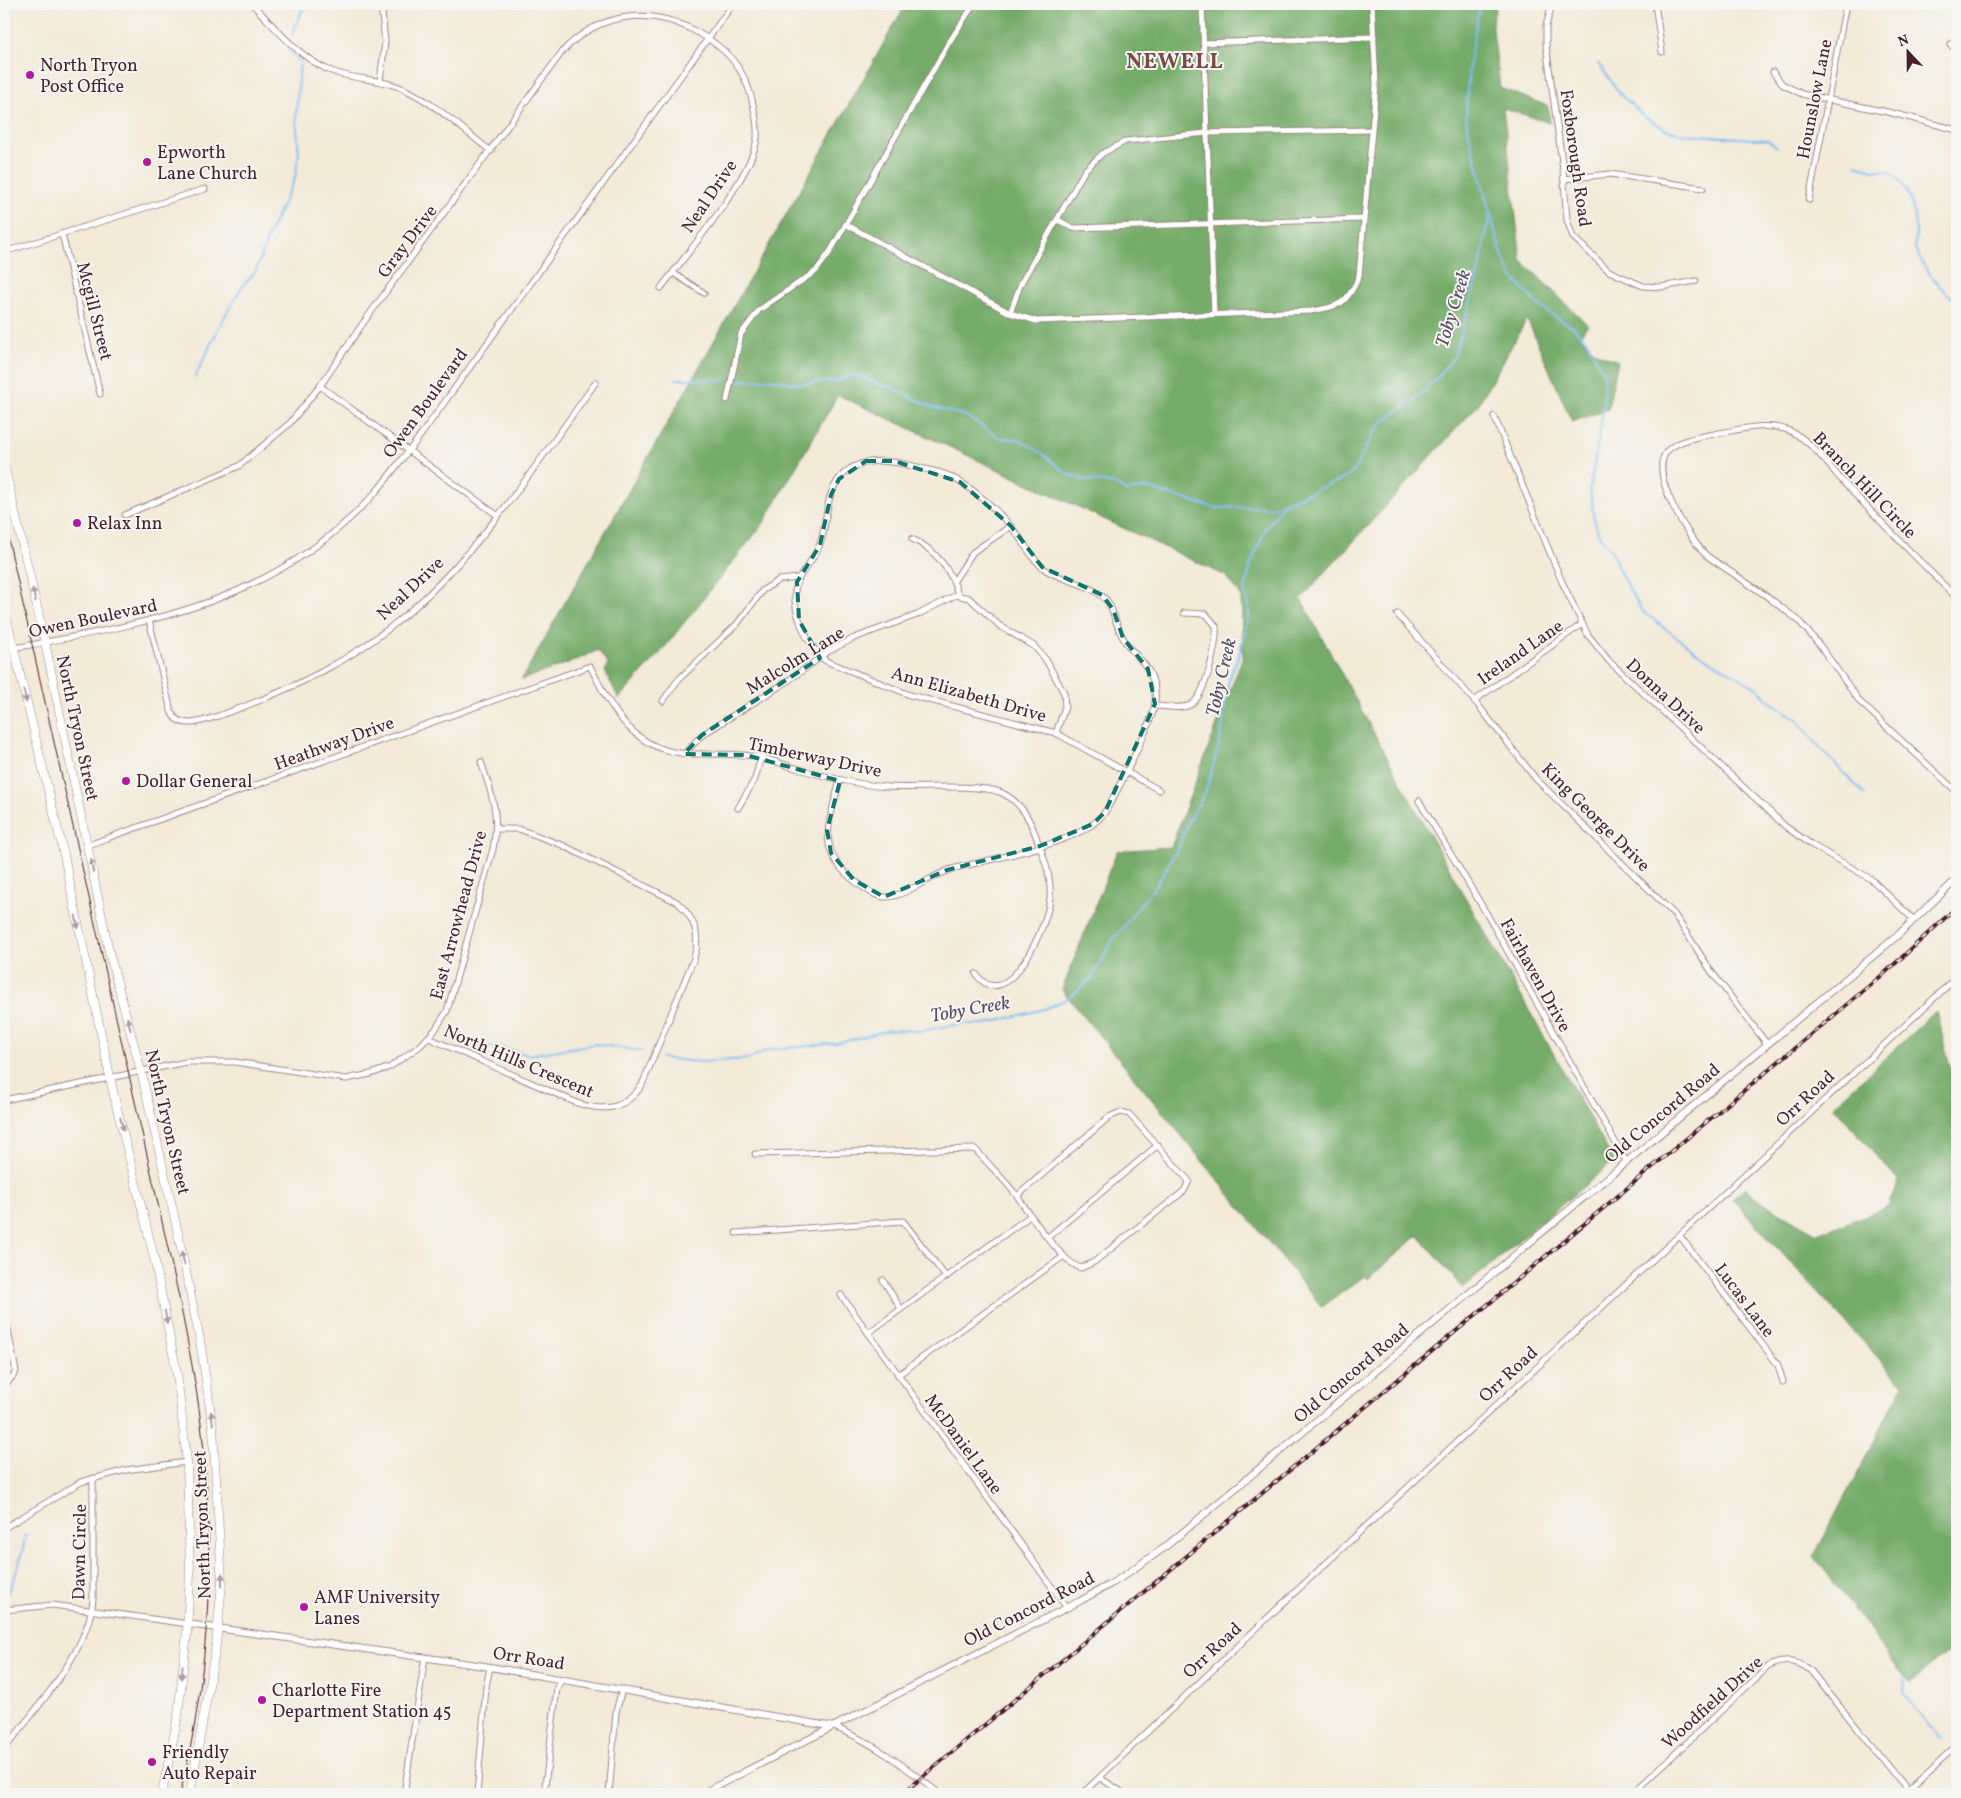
<svg xmlns="http://www.w3.org/2000/svg" width="1961" height="1798" font-family="Vollkorn,serif">
	<style>
		.forest { fill: #74ab69; stroke: #5f654a }
		.lines { fill: none; stroke-linecap: round; stroke-linejoin: round }
		.stream { stroke: #80bcf2; stroke-width: 2 }
		.minor-casing { stroke: #9e8482; stroke-width: 7 }
		.tertiary-casing { stroke: #9e8482; stroke-width: 8 }
		.primary-casing { stroke: #9e8482; stroke-width: 9 }
		.minor { stroke: #fff; stroke-width: 5 }
		.tertiary { stroke: #fff; stroke-width: 6 }
		.primary { stroke: #fff; stroke-width: 8 }
		.tram { stroke: #4a1f2b; stroke-width: 1 }
		.rail-casing { stroke: #4a1f2b; stroke-width: 4 }
		.rail { stroke: #f6f6f2; stroke-width: 2; stroke-dasharray: 5.5; stroke-linecap: butt }
		.oneway { fill: #ae9aa0 }
		.marked { fill: none; stroke: #0f766e; stroke-width: 4; stroke-dasharray: 10 6; stroke-linejoin: round }
		.poi-dot { fill: #b5179e; stroke: #f6f6f2; stroke-width: 2 }
		.labels { text-anchor: middle; stroke-width: 4; stroke-linejoin: round; paint-order: stroke }
		.poi-label { font-size: 18px; fill: #4a1f2b; stroke: #f6f6f2; text-anchor: start }
		.street-label { font-size: 18px; fill: #4a1f2b; stroke: #f6f6f2 }
		.water-label { font-size: 19px; font-style: italic; fill: #5a4e67; stroke: #f6f6f2 }
		.district-label { font-size: 22px; font-weight: bold; letter-spacing: 1px; fill: #7c4949; stroke: #f6f6f2 }
	</style>
	<rect width="100%" height="100%" fill="#f6f6f2"/>
	<filter id="ink" filterUnits="userSpaceOnUse"><feTurbulence type="fractalNoise" baseFrequency=".02" numOctaves="2"/><feDisplacementMap in="SourceGraphic" scale="10" xChannelSelector="R" yChannelSelector="G"/><feConvolveMatrix kernelMatrix="1 2 1 2 8 2 1 2 1" color-interpolation-filters="sRGB"/></filter>
	<filter id="wash" filterUnits="userSpaceOnUse"><feTurbulence type="fractalNoise" baseFrequency=".0096" numOctaves="4" result="noise"/><feDisplacementMap in="SourceGraphic" scale="20" xChannelSelector="R" yChannelSelector="G"/><feGaussianBlur stdDeviation="1.12" result="paint"/><feColorMatrix in="noise" values="0 0 0 0 0 0 0 0 0 0 0 0 0 0 0 0 0 1.4 0 .05"/><feComposite in="paint" operator="in"/></filter>
	<g filter="url(#wash)">
		<rect width="100%" height="100%" fill="#f3ead8"/>
		<!-- forest -->
		<g class="forest">
			<path d="M 906,4 L 1497,4 L 1492,22 L 1500,88 L 1548,106 L 1550,123 L 1503,108 L 1521,260 L 1588,325 L 1580,336 L 1597,353 L 1618,361 L 1608,409 L 1572,422 L 1527,319 L 1478,405 L 1301,599 L 1412,803 L 1614,1161 L 1463,1288 L 1418,1235 L 1368,1279 L 1365,1276 L 1322,1307 L 1062,990 L 1117,851 L 1171,847 L 1243,656 L 1241,596 L 1226,576 L 838,395 L 763,524 L 660,653 L 619,699 L 605,671 L 608,664 L 598,650 L 577,660 L 521,680 Z"/>
			<path d="M 1936,1011 L 1957,1095 L 1957,1644 L 1909,1683 L 1814,1556 L 1903,1385 L 1732,1199 L 1746,1187 L 1758,1200 L 1817,1234 L 1888,1207 L 1898,1180 L 1833,1106 Z"/>
		</g>
		<g class="lines">
			<!-- stream -->
			<g class="stream">
				<path d="M 1480,4 L 1469,65 L 1466,115 L 1469,135 L 1500,250 L 1511,275 L 1534,301 L 1552,315 L 1572,326 L 1587,341 L 1604,374 L 1603,412 L 1590,488 L 1594,518 L 1599,535 L 1613,553 L 1618,569 L 1642,611 L 1698,653 L 1757,688 L 1769,701 L 1797,719 L 1814,741 L 1864,794"/>
				<path d="M 292,34 L 305,4"/>
				<path d="M 1598,63 L 1620,94 L 1644,116 L 1665,129 L 1682,134 L 1768,140 L 1777,147"/>
				<path d="M 1856,165 L 1873,170 L 1889,171 C 1908,184 1916,210 1916,232 C 1916,238 1913,243 1915,248 C 1923,269 1940,288 1957,302"/>
				<path d="M 195,377 L 223,319 L 242,287 L 256,271 L 270,231 L 295,178 L 299,153 L 296,118 L 300,62 L 287,49"/>
				<path d="M 676,379 L 725,380"/>
				<path d="M 736,381 L 771,379 L 799,384 L 813,383 L 838,381 L 849,376 L 860,377 L 890,387 L 932,407 L 967,416 L 998,437 L 1020,440 L 1043,454 L 1066,473 L 1080,479 L 1112,483 L 1127,491 L 1147,488 L 1215,508 L 1275,507 L 1345,478 L 1354,471 L 1373,434 L 1382,423 L 1419,396 L 1439,376 L 1454,357 L 1479,271 L 1490,213"/>
				<path d="M 474,1046 L 499,1047 L 528,1055 L 595,1044 L 641,1051"/>
				<path d="M 661,1058 L 698,1062 L 748,1059 L 768,1050 L 838,1043 L 890,1030 L 921,1031 L 959,1024 L 985,1024 L 1044,1009 L 1063,1001 L 1075,993 L 1093,976 L 1113,940 L 1156,885 L 1178,849 L 1188,822 L 1206,791 L 1220,741 L 1229,679 L 1240,652 L 1249,613 L 1245,591 L 1251,563 L 1266,528 L 1285,502"/>
				<path d="M 4,1599 C 16,1579 21,1558 26,1535"/>
				<path d="M 1904,1678 L 1903,1692 L 1939,1739"/>
			</g>
		</g>
	</g>
	<g filter="url(#ink)">
		<g class="lines">
			<defs>
				<g id="minor">
					<path d="M 252,4 C 276,28 303,63 337,73 C 359,80 383,79 404,89 C 435,103 463,130 491,151"/>
					<path d="M 1202,4 L 1214,314"/>
					<path d="M 1552,4 L 1546,26 L 1546,45 L 1563,169 L 1567,220 L 1573,237 L 1609,271 L 1643,286 L 1661,287 L 1696,281"/>
					<path d="M 1655,4 L 1662,52"/>
					<path d="M 382,11 L 401,4"/>
					<path d="M 1203,43 L 1374,37"/>
					<path d="M 1950,44 L 1957,51"/>
					<path d="M 1773,72 L 1782,84 L 1802,94 L 1892,113 L 1957,130"/>
					<path d="M 380,81 L 385,42 L 381,4"/>
					<path d="M 1564,179 L 1610,174 L 1703,188"/>
					<path d="M 1809,200 L 1846,4"/>
					<path d="M 1058,220 L 1073,228 L 1364,219"/>
					<path d="M 847,225 L 1010,313 L 1036,321 L 1311,311 C 1340,306 1347,305 1359,276 L 1376,85 L 1372,4"/>
					<path d="M 62,234 L 100,394"/>
					<path d="M 4,252 L 205,189"/>
					<path d="M 673,273 L 704,293"/>
					<path d="M 1010,313 L 1021,283 L 1085,170 L 1103,153 L 1126,141 L 1207,133 L 1372,130"/>
					<path d="M 320,386 L 497,515"/>
					<path d="M 727,400 L 741,334 L 759,310 L 816,271 L 830,252 L 948,44 L 974,4"/>
					<path d="M 1494,416 L 1562,582 L 1588,635 L 1609,661 L 1786,827 L 1812,845 L 1871,879 L 1914,920"/>
					<path d="M 125,515 L 239,466 L 290,423 L 320,386 L 366,319 L 562,52 C 599,12 650,6 697,32 C 726,48 744,67 752,100 C 755,112 758,126 757,138 C 752,178 687,253 661,288"/>
					<path d="M 912,539 C 935,549 952,571 958,595"/>
					<path d="M 954,581 L 973,552 L 1011,526"/>
					<path d="M 1957,598 C 1919,561 1882,523 1846,485 C 1829,467 1814,443 1792,432 C 1771,422 1747,428 1725,432 C 1708,436 1682,437 1668,450 C 1646,472 1689,539 1707,556 L 1768,597 L 1798,620 L 1821,647 L 1860,702 L 1957,792"/>
					<path d="M 1397,614 L 1478,705 L 1536,779 L 1674,914 L 1711,971 L 1767,1044"/>
					<path d="M 149,620 L 171,711 C 179,733 208,719 224,714 C 291,690 354,660 408,613 C 480,551 541,458 596,382"/>
					<path d="M 14,648 C 150,623 277,602 375,493 C 389,477 401,459 415,443 L 733,4"/>
					<path d="M 663,701 L 678,680 L 737,624 L 763,590 L 779,580 L 799,578"/>
					<path d="M 1474,701 L 1582,624"/>
					<path d="M 1155,706 C 1166,706 1180,710 1190,705 C 1205,698 1218,642 1216,626 L 1206,614 L 1184,613"/>
					<path d="M 684,754 L 702,735 L 788,681 L 829,651 L 854,638 L 917,615 L 956,595 L 969,598 L 1000,626 L 1034,646 L 1046,660 L 1064,693 L 1065,707 L 1056,733"/>
					<path d="M 840,780 C 829,824 814,851 857,883 C 866,889 876,898 888,897 C 908,895 934,873 956,868 C 992,859 1065,845 1093,824 C 1097,821 1102,816 1105,812 C 1116,794 1154,720 1155,702 C 1157,684 1149,668 1137,656 C 1128,647 1122,638 1118,627 C 1114,618 1113,609 1107,601 C 1092,583 1064,582 1046,570 C 1033,561 1026,546 1017,534 C 999,511 973,487 947,475 C 936,471 924,469 913,466 C 881,458 845,456 831,494 C 825,510 826,528 820,544 C 815,558 805,567 799,578 C 786,602 807,647 826,661 L 910,695 L 1056,733 L 1159,790"/>
					<path d="M 1419,801 L 1485,911 L 1627,1163"/>
					<path d="M 738,808 L 755,779 L 761,757"/>
					<path d="M 88,845 L 590,666 C 612,710 634,753 692,754 C 715,754 737,753 760,757 C 772,760 784,765 796,768 C 826,777 857,785 888,787 C 915,789 981,783 1002,793 C 1021,802 1030,819 1037,839 C 1044,858 1052,877 1050,898 C 1049,922 1007,1019 976,974"/>
					<path d="M 429,1038 L 577,1103 C 604,1112 625,1110 642,1085 L 694,958 C 701,936 694,917 677,902 L 562,845 L 519,829 L 496,829"/>
					<path d="M 4,1100 L 186,1062 L 235,1062 L 346,1079 L 371,1074 L 390,1067 L 420,1046 L 435,1030 L 447,1011 L 493,849 C 500,815 492,794 481,762"/>
					<path d="M 755,1154 L 975,1149 C 989,1165 1005,1180 1017,1196 C 1030,1214 1061,1262 1081,1268 L 1094,1262 L 1184,1191 L 1189,1181 L 1129,1114 L 1121,1112 L 1109,1117 L 1017,1196"/>
					<path d="M 736,1233 L 903,1221 L 946,1277"/>
					<path d="M 1680,1236 L 1778,1365 L 1783,1382"/>
					<path d="M 1048,1237 L 1158,1145"/>
					<path d="M 883,1280 L 901,1309"/>
					<path d="M 841,1295 L 1067,1608"/>
					<path d="M 4,1310 L 16,1372 L 4,1387"/>
					<path d="M 868,1333 L 1030,1216"/>
					<path d="M 898,1375 L 1064,1256"/>
					<path d="M 4,1528 L 81,1482 L 126,1470 L 187,1462"/>
					<path d="M 4,1610 L 53,1605 L 188,1624"/>
					<path d="M 834,1727 C 873,1742 907,1768 940,1794"/>
					<path d="M 4,1750 C 35,1709 89,1652 93,1599 L 93,1478"/>
					<path d="M 1100,1778 L 1125,1794"/>
					<path d="M 1908,1790 L 1957,1745"/>
					<path d="M 404,1794 L 425,1657"/>
					<path d="M 477,1794 L 486,1687 L 490,1667"/>
					<path d="M 544,1794 L 557,1688 L 562,1679"/>
					<path d="M 609,1794 L 616,1712 L 622,1689"/>
					<path d="M 1082,1794 L 1278,1608 L 1957,977"/>
					<path d="M 1632,1794 L 1768,1667 C 1782,1659 1797,1660 1810,1670 L 1911,1794"/>
				</g>
				<g id="tertiary">
					<path d="M 188,1624 L 484,1666 L 834,1727"/>
					<path d="M 701,1794 L 1080,1601 L 1116,1581 L 1164,1548 L 1897,936 L 1957,879"/>
				</g>
				<g id="primary">
					<path d="M 4,465 L 45,642 L 110,956 L 141,1071 L 176,1224 L 200,1340 L 213,1428 L 222,1583 L 216,1645 L 190,1794"/>
					<path d="M 4,608 L 64,855 L 114,1096 L 154,1257 L 177,1374 L 187,1462 L 190,1573 L 187,1633 L 178,1716 L 162,1794"/>
				</g>
			</defs>
			<!-- minor casing -->
			<use href="#minor" class="minor-casing"/>
			<!-- tertiary casing -->
			<use href="#tertiary" class="tertiary-casing"/>
			<!-- primary casing -->
			<use href="#primary" class="primary-casing"/>
			<!-- minor -->
			<use href="#minor" class="minor"/>
			<!-- tertiary -->
			<use href="#tertiary" class="tertiary"/>
			<!-- primary -->
			<use href="#primary" class="primary"/>
			<!-- tram -->
			<path class="tram" d="M 4,520 L 179,1297 C 187,1339 196,1382 201,1424 C 216,1547 210,1674 180,1794"/>
			<defs>
				<path id="rail" d="M 902,1794 L 1887,971 L 1957,907"/>
			</defs>
			<!-- rail casing -->
			<use href="#rail" class="rail-casing"/>
			<!-- rail -->
			<use href="#rail" class="rail"/>
		</g>
		<!-- one-way arrows -->
		<defs><path id="oneway-solid" d="M-6-.8H1V-3.2L6.5 0L1 3.2V.8H-6Z" transform="scale(1.25)"/></defs>
		<g class="oneway">
			<use href="#oneway-solid" transform="translate(34 595) rotate(-103)"/>
			<use href="#oneway-solid" transform="translate(25 696) rotate(76)"/>
			<use href="#oneway-solid" transform="translate(92 866) rotate(-100)"/>
			<use href="#oneway-solid" transform="translate(77 922) rotate(79)"/>
			<use href="#oneway-solid" transform="translate(129 1024) rotate(-105)"/>
			<use href="#oneway-solid" transform="translate(122 1124) rotate(75)"/>
			<use href="#oneway-solid" transform="translate(183 1258) rotate(-102)"/>
			<use href="#oneway-solid" transform="translate(166 1317) rotate(79)"/>
			<use href="#oneway-solid" transform="translate(212 1418) rotate(-98)"/>
			<use href="#oneway-solid" transform="translate(222 1580) rotate(-89)"/>
			<use href="#oneway-solid" transform="translate(182 1672) rotate(96)"/>
		</g>
	</g>
	<!-- marked area -->
	<path class="marked" d="M 866,461 L 894,461 L 960,482 L 1011,526 L 1042,567 L 1102,595 L 1113,609 L 1123,638 L 1148,669 L 1155,704 L 1105,812 L 1093,824 L 1040,846 L 947,870 L 884,897 L 854,880 L 831,853 L 827,830 L 840,781 L 746,755 L 684,754 L 702,735 L 820,658 L 799,620 L 797,582 L 820,545 L 831,495 L 839,479 Z"/>
	<!-- markers -->
	<g class="poi-dot">
		<circle cx="30" cy="75" r="5"/>
		<circle cx="147" cy="162" r="5"/>
		<circle cx="77" cy="523" r="5"/>
		<circle cx="126" cy="781" r="5"/>
		<circle cx="304" cy="1607" r="5"/>
		<circle cx="262" cy="1700" r="5"/>
		<circle cx="152" cy="1762" r="5"/>
	</g>
	<g class="labels">
		<!-- poi labels -->
		<g class="poi-label">
			<text x="40" y="71">North Tryon<tspan x="40" dy="21">Post Office</tspan></text>
			<text x="157" y="158">Epworth<tspan x="157" dy="21">Lane Church</tspan></text>
			<text x="87" y="529">Relax Inn</text>
			<text x="136" y="787">Dollar General</text>
			<text x="314" y="1603">AMF University<tspan x="314" dy="21">Lanes</tspan></text>
			<text x="272" y="1696">Charlotte Fire<tspan x="272" dy="21">Department Station 45</tspan></text>
			<text x="162" y="1758">Friendly<tspan x="162" dy="21">Auto Repair</tspan></text>
		</g>
		<!-- street labels -->
		<g class="street-label">
			<text transform="translate(1814 99) rotate(-79)" y="6">Hounslow Lane</text>
			<text transform="translate(1576 158) rotate(82)" y="6">Foxborough Road</text>
			<text transform="translate(709 196) rotate(-56)" y="6">Neal Drive</text>
			<text transform="translate(407 241) rotate(-53)" y="6">Gray Drive</text>
			<text transform="translate(95 311) rotate(76)" y="6">Mcgill Street</text>
			<text transform="translate(425 403) rotate(-54)" y="6">Owen Boulevard</text>
			<text transform="translate(1865 485) rotate(46)" y="6">Branch Hill Circle</text>
			<text transform="translate(410 588) rotate(-43)" y="6">Neal Drive</text>
			<text transform="translate(93 618) rotate(-12)" y="6">Owen Boulevard</text>
			<text transform="translate(1520 652) rotate(-35)" y="6">Ireland Lane</text>
			<text transform="translate(795 660) rotate(-32)" y="6">Malcolm Lane</text>
			<text transform="translate(969 694) rotate(16)" y="6">Ann Elizabeth Drive</text>
			<text transform="translate(1666 696) rotate(43)" y="6">Donna Drive</text>
			<text transform="translate(78 728) rotate(78)" y="6">North Tryon Street</text>
			<text transform="translate(334 743) rotate(-20)" y="6">Heathway Drive</text>
			<text transform="translate(815 757) rotate(12)" y="6">Timberway Drive</text>
			<text transform="translate(1596 817) rotate(45)" y="6">King George Drive</text>
			<text transform="translate(458 915) rotate(-75)" y="6">East Arrowhead Drive</text>
			<text transform="translate(1536 975) rotate(61)" y="6">Fairhaven Drive</text>
			<text transform="translate(519 1061) rotate(23)" y="6">North Hills Crescent</text>
			<text transform="translate(1805 1098) rotate(-43)" y="6">Orr Road</text>
			<text transform="translate(1662 1113) rotate(-40)" y="6">Old Concord Road</text>
			<text transform="translate(168 1122) rotate(77)" y="6">North Tryon Street</text>
			<text transform="translate(1745 1300) rotate(53)" y="6">Lucas Lane</text>
			<text transform="translate(1351 1373) rotate(-40)" y="6">Old Concord Road</text>
			<text transform="translate(1508 1374) rotate(-43)" y="6">Orr Road</text>
			<text transform="translate(964 1444) rotate(54)" y="6">McDaniel Lane</text>
			<text transform="translate(202 1525) rotate(-92)" y="6">North Tryon Street</text>
			<text transform="translate(79 1552) rotate(-89)" y="6">Dawn Circle</text>
			<text transform="translate(1029 1609) rotate(-27)" y="6">Old Concord Road</text>
			<text transform="translate(1212 1650) rotate(-43)" y="6">Orr Road</text>
			<text transform="translate(529 1658) rotate(9)" y="6">Orr Road</text>
			<text transform="translate(1712 1702) rotate(-42)" y="6">Woodfield Drive</text>
		</g>
		<!-- water labels -->
		<g class="water-label">
			<text transform="translate(1452 308) rotate(-73)" y="7">Toby Creek</text>
			<text transform="translate(1220 677) rotate(-77)" y="7">Toby Creek</text>
			<text transform="translate(970 1008) rotate(-10)" y="7">Toby Creek</text>
		</g>
		<!-- district labels -->
		<g class="district-label">
			<text x="1175" y="68">NEWELL</text>
		</g>
	</g>
	<!-- margin -->
	<rect width="1961" height="1798" fill="none" stroke="#f6f6f2" stroke-width="20"/>
	<!-- north arrow -->
	<g transform="translate(1908 52) rotate(338)" stroke="#f6f6f2" stroke-width="4" paint-order="stroke">
	<path d="M0-4L9 19L0 12L-9 19Z" fill="#4a1f2b"/>
	<text y="-8" font-size="14" font-weight="bold" text-anchor="middle" fill="#4a1f2b">N</text>
	</g>
</svg>
